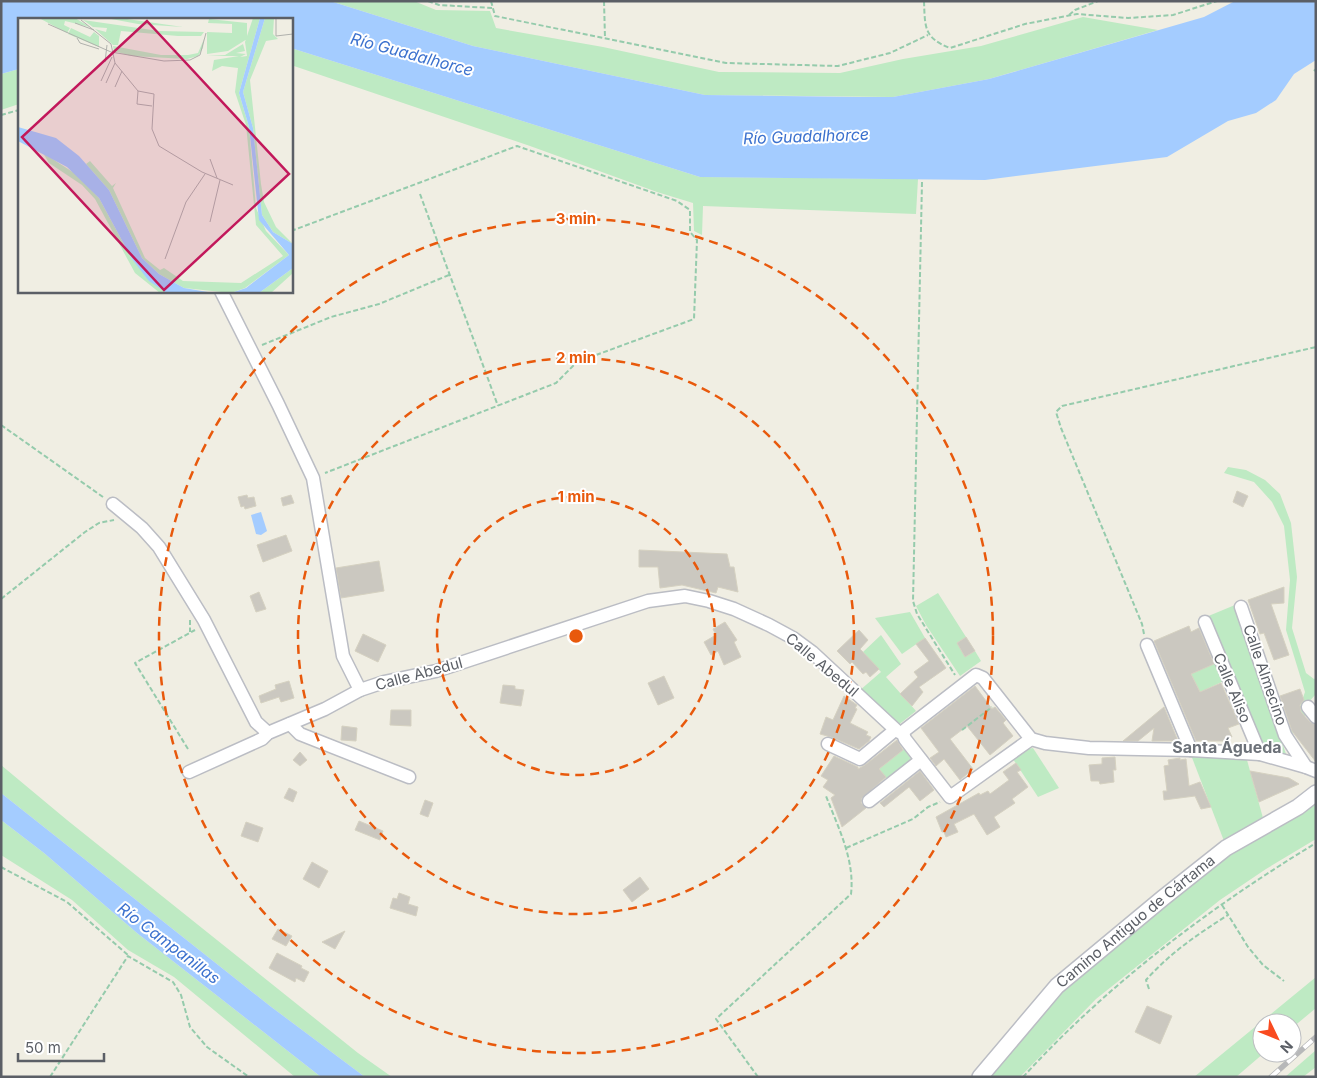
<svg xmlns="http://www.w3.org/2000/svg" width="1317" height="1078" font-family="Inter,sans-serif">
	<style>
		.green { fill: #beeac3 }
		.water { fill: #a4ccff }
		.building { fill: #cbc8c0; stroke: #d5d1c1 }
		.lines { fill: none; stroke-linecap: round; stroke-linejoin: round }
		.minor-casing { stroke: #bbbdc4; stroke-width: 15 }
		.tertiary-casing { stroke: #bbbdc4; stroke-width: 18 }
		.path { stroke: #95cbac; stroke-width: 2; stroke-dasharray: 5 2.5; stroke-linecap: butt }
		.minor { stroke: #fff; stroke-width: 12 }
		.tertiary { stroke: #fff; stroke-width: 15 }
		.rail-casing { stroke: #b7b8b9; stroke-width: 5.5 }
		.rail { stroke: #fff; stroke-width: 4; stroke-dasharray: 11; stroke-linecap: butt }
		.ring { fill: none; stroke: #e8590c; stroke-width: 2.5; stroke-dasharray: 9 6 }
		.labels { text-anchor: middle; stroke-width: 4; stroke-linejoin: round; paint-order: stroke }
		.street-label { font-size: 15px; fill: #5b5f66; stroke: #fff }
		.water-label { font-size: 16px; font-style: italic; fill: #3b71ce; stroke: #fff }
		.neighbourhood-label { font-size: 16px; font-weight: bold; fill: #6c7178; stroke: #fff }
		.inset-road { fill: none; stroke: #b0b1ad; stroke-width: 1 }
		.view { fill: #c2185b; fill-opacity: 0.15; stroke: #c2185b; stroke-width: 2.5 }
		.inset-edge { fill: none; stroke: #5b5f66; stroke-width: 2.5 }
		.centre { fill: #e8590c; stroke: #fff; stroke-width: 2.5 }
		.ring-label { font-size: 15px; text-anchor: middle; font-weight: bold; fill: #e8590c; stroke: #fff; stroke-width: 4; stroke-linejoin: round; paint-order: stroke }
	</style>
	<rect width="100%" height="100%" fill="#f0eee3"/>
	<!-- green -->
	<g class="green">
		<path d="M 330,1 L 414,1 L 436,10 L 490,11 L 496,28 L 603,47 L 719,72 L 840,73 L 903,59 L 981,46 L 1083,17 L 1158,30 L 989,79 L 893,97 L 705,95 L 473,46 Z"/>
		<path d="M 291,48 L 700,177 L 918,179 L 916,214 L 703,206 L 702,235 L 694,231 L 693,203 L 657,192 L 530,146 L 291,65 Z"/>
		<path d="M 19,69 L 19,104 L 1,110 L 1,74 Z"/>
		<path d="M 1228,467 L 1246,470 L 1265,480 L 1280,494 L 1291,523 L 1297,577 L 1292,628 L 1306,673 L 1314,679 L 1316,678 L 1316,694 L 1307,704 L 1304,713 L 1306,714 L 1296,734 L 1291,732 L 1305,692 L 1286,630 L 1290,580 L 1284,526 L 1272,502 L 1254,482 L 1224,473 Z"/>
		<path d="M 938,593 L 966,637 L 957,643 L 965,657 L 975,651 L 981,661 L 960,676 L 926,625 L 916,606 Z"/>
		<path d="M 1235,605 L 1286,754 L 1267,750 L 1263,747 L 1206,617 Z"/>
		<path d="M 910,612 L 925,638 L 902,654 L 875,618 Z"/>
		<path d="M 881,635 L 901,664 L 886,677 L 916,711 L 897,726 L 859,691 L 881,672 L 863,652 Z"/>
		<path d="M 1216,662 L 1224,681 L 1200,692 L 1191,674 Z"/>
		<path d="M 1033,748 L 1059,788 L 1038,797 L 1013,759 L 1027,749 Z"/>
		<path d="M 904,749 L 913,762 L 889,781 L 879,769 Z"/>
		<path d="M 1191,755 L 1247,760 L 1263,818 L 1224,841 Z"/>
		<path d="M 1,765 L 67,820 L 358,1053 L 392,1077 L 365,1077 L 270,1006 L 1,793 Z"/>
		<path d="M 1316,801 L 1316,839 L 1266,869 L 1220,900 L 1096,999 L 1020,1077 L 986,1077 L 1062,990 L 1224,857 Z"/>
		<path d="M 1,820 L 44,853 L 137,933 L 321,1077 L 295,1077 L 174,977 L 128,950 L 72,900 L 1,855 Z"/>
		<path d="M 1316,977 L 1316,1008 L 1292,1028 L 1292,1023 L 1262,1023 L 1262,1053 L 1264,1053 L 1236,1077 L 1194,1077 Z"/>
		<path d="M 1316,1050 L 1316,1067 L 1303,1077 L 1285,1077 Z"/>
	</g>
	<!-- water -->
	<g class="water">
		<path d="M 1,1 L 330,1 L 473,46 L 705,95 L 858,97 L 893,97 L 989,79 L 1204,17 L 1235,1 L 1316,1 L 1316,60 L 1294,74 L 1276,100 L 1256,113 L 1228,121 L 1167,157 L 985,180 L 700,177 L 291,48 L 291,19 L 19,19 L 19,69 L 1,74 Z"/>
		<path d="M 261,512 L 267,531 L 261,535 L 256,534 L 251,515 Z"/>
		<path d="M 1,793 L 270,1006 L 365,1077 L 321,1077 L 137,933 L 44,853 L 1,820 Z"/>
	</g>
	<!-- building -->
	<g class="building">
		<path d="M 1237,491 L 1248,496 L 1243,507 L 1233,502 Z"/>
		<path d="M 247,495 L 248,498 L 254,497 L 256,506 L 245,509 L 244,506 L 241,507 L 238,497 Z"/>
		<path d="M 291,495 L 294,503 L 283,506 L 281,498 Z"/>
		<path d="M 286,535 L 292,551 L 263,562 L 257,545 Z"/>
		<path d="M 639,550 L 727,554 L 730,567 L 734,567 L 738,592 L 718,587 L 716,593 L 682,585 L 660,588 L 658,567 L 639,567 Z"/>
		<path d="M 379,561 L 384,591 L 341,598 L 336,568 Z"/>
		<path d="M 1284,587 L 1284,603 L 1271,604 L 1289,655 L 1274,660 L 1264,633 L 1260,634 L 1248,600 Z"/>
		<path d="M 259,592 L 266,609 L 256,612 L 250,596 Z"/>
		<path d="M 725,622 L 737,640 L 734,642 L 741,657 L 724,665 L 718,651 L 711,655 L 704,642 L 716,635 L 713,629 Z"/>
		<path d="M 1189,626 L 1191,632 L 1199,628 L 1214,664 L 1191,674 L 1200,692 L 1221,683 L 1239,724 L 1228,728 L 1232,737 L 1223,741 L 1196,741 L 1154,641 Z"/>
		<path d="M 859,630 L 868,640 L 860,649 L 879,669 L 870,677 L 866,672 L 863,674 L 852,662 L 850,664 L 837,651 Z"/>
		<path d="M 363,634 L 386,645 L 378,662 L 355,651 Z"/>
		<path d="M 966,637 L 975,651 L 965,657 L 957,643 Z"/>
		<path d="M 925,638 L 946,668 L 919,687 L 923,692 L 912,706 L 900,694 L 918,677 L 914,672 L 929,661 L 916,644 Z"/>
		<path d="M 664,676 L 674,698 L 658,705 L 648,683 Z"/>
		<path d="M 289,681 L 294,698 L 281,702 L 279,697 L 261,703 L 259,696 L 276,689 L 275,685 Z"/>
		<path d="M 503,685 L 515,686 L 515,689 L 524,690 L 521,706 L 500,703 Z"/>
		<path d="M 975,686 L 992,709 L 995,707 L 1006,720 L 1003,723 L 1013,736 L 990,755 L 967,726 L 950,739 L 973,769 L 960,780 L 944,759 L 936,766 L 930,758 L 939,752 L 921,728 Z"/>
		<path d="M 1300,689 L 1304,700 L 1300,705 L 1301,712 L 1310,722 L 1316,725 L 1316,762 L 1292,731 L 1280,696 Z"/>
		<path d="M 844,696 L 857,705 L 855,708 L 857,709 L 850,723 L 868,732 L 866,735 L 871,737 L 869,741 L 859,749 L 831,737 L 820,734 L 826,717 L 833,720 Z"/>
		<path d="M 1164,707 L 1178,741 L 1152,741 L 1154,728 L 1138,741 L 1123,741 Z"/>
		<path d="M 391,710 L 411,710 L 411,726 L 390,725 Z"/>
		<path d="M 342,726 L 357,728 L 356,741 L 341,740 Z"/>
		<path d="M 897,740 L 903,750 L 879,769 L 886,777 L 862,798 L 861,803 L 866,808 L 842,827 L 831,798 L 835,795 L 823,787 L 828,780 L 821,776 L 834,756 L 858,767 L 858,769 L 865,765 Z"/>
		<path d="M 300,752 L 307,760 L 300,766 L 293,760 Z"/>
		<path d="M 1115,757 L 1116,770 L 1113,770 L 1114,782 L 1100,784 L 1099,781 L 1091,781 L 1089,765 L 1102,764 L 1102,758 Z"/>
		<path d="M 1180,758 L 1180,760 L 1186,759 L 1189,786 L 1200,782 L 1211,807 L 1201,809 L 1195,796 L 1164,800 L 1163,791 L 1167,791 L 1164,766 L 1169,765 L 1168,760 Z"/>
		<path d="M 1016,763 L 1021,770 L 1017,772 L 1028,787 L 1012,799 L 1015,803 L 994,817 L 1000,827 L 987,835 L 974,814 L 954,824 L 958,832 L 946,837 L 944,832 L 942,832 L 936,817 L 979,793 L 980,795 L 988,791 L 990,794 L 1009,780 L 1003,772 Z"/>
		<path d="M 920,771 L 934,790 L 920,801 L 909,787 L 884,807 L 880,803 Z"/>
		<path d="M 1250,771 L 1289,778 L 1299,784 L 1259,802 Z"/>
		<path d="M 289,788 L 297,792 L 293,802 L 284,798 Z"/>
		<path d="M 425,800 L 433,803 L 428,817 L 420,814 Z"/>
		<path d="M 359,821 L 383,831 L 380,840 L 355,830 Z"/>
		<path d="M 246,822 L 263,828 L 258,842 L 241,836 Z"/>
		<path d="M 312,862 L 328,871 L 319,888 L 303,879 Z"/>
		<path d="M 640,877 L 649,889 L 632,902 L 623,890 Z"/>
		<path d="M 399,893 L 410,897 L 408,904 L 418,907 L 416,916 L 390,908 L 393,898 L 397,899 Z"/>
		<path d="M 278,929 L 292,936 L 286,946 L 272,939 Z"/>
		<path d="M 345,931 L 335,949 L 322,942 Z"/>
		<path d="M 277,953 L 302,966 L 301,968 L 309,972 L 304,982 L 296,978 L 295,982 L 269,968 Z"/>
		<path d="M 1147,1006 L 1172,1016 L 1160,1044 L 1135,1032 Z"/>
	</g>
	<g class="lines">
		<defs>
			<g id="minor">
				<path d="M 221,291 L 278,404 L 313,478 L 343,656 L 360,690"/>
				<path d="M 113,504 L 142,528 L 159,547 L 204,620 L 256,722 L 268,733"/>
				<path d="M 1241,607 L 1285,735 L 1306,767"/>
				<path d="M 1205,622 L 1260,754"/>
				<path d="M 1147,645 L 1191,750"/>
				<path d="M 1308,707 L 1316,717"/>
				<path d="M 290,724 L 300,734 L 409,777"/>
				<path d="M 903,734 L 905,730 L 976,675 L 983,678 L 1031,739 L 1045,743 L 1089,748 L 1191,750 L 1260,754 L 1306,767 L 1316,771"/>
				<path d="M 828,744 L 860,759 L 895,730"/>
				<path d="M 189,772 L 262,739 L 268,733 L 325,709 L 360,690 L 384,682 L 436,671 L 648,601 L 685,596 L 709,601 L 734,609 L 769,625 L 793,638 L 812,652 L 897,731 L 903,734 L 905,739 L 950,797 L 1031,739"/>
				<path d="M 869,801 L 921,760"/>
			</g>
			<g id="tertiary">
				<path id="s1" d="M 980,1077 L 1057,986 L 1163,898 L 1226,848 L 1298,807 L 1316,793"/>
			</g>
		</defs>
		<!-- minor casing -->
		<use href="#minor" class="minor-casing"/>
		<!-- tertiary casing -->
		<use href="#tertiary" class="tertiary-casing"/>
		<!-- path -->
		<g class="path">
			<path d="M 428,1 L 439,5 L 492,8"/>
			<path d="M 491,1 L 495,16 L 726,63 L 838,66 L 890,53 L 928,35"/>
			<path d="M 604,1 L 605,38"/>
			<path d="M 924,1 C 925,28 924,38 950,48 L 1025,24 L 1077,14 L 1128,18 L 1173,15 L 1217,1"/>
			<path d="M 1069,15 L 1075,10 L 1098,1"/>
			<path d="M 1314,71 L 1316,69"/>
			<path d="M 1,115 L 19,110"/>
			<path d="M 922,182 L 913,601 L 917,614 L 955,675"/>
			<path d="M 420,194 L 498,406"/>
			<path d="M 291,231 L 517,146 L 677,201 L 690,210 L 690,232 L 697,240 L 694,319 L 577,362 L 556,383 L 325,473"/>
			<path d="M 262,345 L 331,317 L 379,304 L 449,275"/>
			<path d="M 1,425 L 103,497"/>
			<path d="M 1,599 L 85,532 L 99,523 L 114,520"/>
			<path d="M 190,620 L 190,632"/>
			<path d="M 1144,634 L 1142,624 L 1061,428 L 1056,412 L 1062,406 L 1316,347"/>
			<path d="M 962,730 L 992,707"/>
			<path d="M 188,749 L 135,663 L 195,630"/>
			<path d="M 846,848 L 913,819 L 928,807 L 940,802"/>
			<path d="M 1,867 L 67,902 L 128,955"/>
			<path d="M 1222,905 L 1248,947 L 1263,965 L 1284,981"/>
			<path d="M 1149,989 L 1146,980 C 1170,953 1198,934 1228,915"/>
			<path d="M 50,1077 L 128,956 L 173,982 L 181,995 L 190,1027 L 207,1047 L 249,1077"/>
			<path d="M 758,1077 L 716,1019 L 851,894 C 855,860 838,827 826,796"/>
			<path d="M 1023,1077 C 1108,984 1209,908 1316,843"/>
		</g>
		<!-- minor -->
		<use href="#minor" class="minor"/>
		<!-- tertiary -->
		<use href="#tertiary" class="tertiary"/>
		<defs>
			<path id="rail" d="M 1271,1077 L 1316,1037"/>
		</defs>
		<!-- rail casing -->
		<use href="#rail" class="rail-casing"/>
		<!-- rail -->
		<use href="#rail" class="rail"/>
	</g>
	<!-- distance rings -->
	<g class="ring">
		<circle cx="576" cy="636" r="139"/>
		<circle cx="576" cy="636" r="278"/>
		<circle cx="576" cy="636" r="417"/>
	</g>
	<g class="labels">
		<!-- street labels -->
		<g class="street-label">
			<text transform="translate(822 665) rotate(40)" y="5">Calle Abedul</text>
			<text transform="translate(419 674) rotate(-15)" y="5">Calle Abedul</text>
			<text transform="translate(1265 675) rotate(71)" y="5">Calle Almecino</text>
			<text transform="translate(1232 688) rotate(67)" y="5">Calle Aliso</text>
			<text dy="5" stroke="none"><textPath href="#s1" startOffset="221">Camino Antiguo de Cártama</textPath></text>
		</g>
		<!-- water labels -->
		<g class="water-label">
			<text transform="translate(412 54) rotate(15)" y="6">Río Guadalhorce</text>
			<text transform="translate(806 136) rotate(-2)" y="6">Río Guadalhorce</text>
			<text transform="translate(169 943) rotate(37)" y="6">Río Campanillas</text>
		</g>
		<!-- neighbourhood labels -->
		<g class="neighbourhood-label">
			<text x="1227" y="753">Santa Águeda</text>
		</g>
	</g>
	<!-- overview -->
	<g transform="translate(18 18)">
		<rect width="275" height="275" fill="#f0eee3"/>
		<path d="M 21,0 L 57,0 L 72,9 L 47,3 L 46,7 L 52,10 L 49,15 ZM 88,0 L 102,0 L 165,9 L 120,6 ZM 235,0 L 242,0 L 221,75 L 231,109 L 238,190 L 248,213 L 271,237 L 227,270 L 213,275 L 166,270 L 141,256 L 124,240 L 91,172 L 68,146 L 72,143 L 94,168 L 98,165 L 95,170 L 127,240 L 142,252 L 146,250 L 165,263 L 223,265 L 265,238 L 238,207 L 228,107 L 217,74 L 220,50 L 204,48 L 194,53 L 196,42 L 221,38 L 189,38 L 207,37 L 225,26 L 227,33 L 218,35 L 228,36 L 222,39 L 229,38 L 227,24 ZM 247,0 L 256,0 L 255,16 L 260,21 L 248,23 L 232,62 L 243,166 L 246,184 L 258,209 L 275,226 L 255,214 L 244,197 L 235,110 L 225,74 ZM 191,1 L 229,5 L 229,21 L 210,33 L 189,36 L 189,14 L 214,15 L 214,6 L 190,5 ZM 65,2 L 141,13 L 186,14 L 183,18 L 160,18 L 103,13 L 100,27 L 95,27 L 77,11 L 88,14 L 89,10 L 75,9 ZM 53,10 L 72,19 L 76,14 L 81,18 L 81,29 L 50,16 ZM 186,21 L 185,30 L 180,38 L 169,41 L 113,38 L 96,33 L 95,28 L 143,37 L 170,37 L 180,35 ZM 25,135 L 61,158 L 81,180 L 114,241 L 149,275 L 142,275 L 117,255 L 77,181 L 64,167 L 31,145 ZM 275,250 L 275,255 L 253,275 L 241,275 Z" fill="#beeac3"/>
		<path d="M 242,0 L 247,0 L 225,74 L 235,110 L 244,197 L 255,214 L 275,226 L 275,250 L 241,275 L 213,275 L 228,270 L 271,237 L 241,202 L 231,109 L 221,75 ZM 0,109 L 38,120 L 61,138 L 91,172 L 124,240 L 141,256 L 166,270 L 196,275 L 149,275 L 131,263 L 114,241 L 81,180 L 49,149 L 0,123 Z" fill="#a4ccff"/>
		<path class="inset-road" d="M 258,0 L 258,18 L 275,16M 63,2 L 93,26 L 97,45 L 120,73 L 119,86 L 134,88M 57,5 L 76,12M 30,6 L 93,34 L 146,43 L 172,42 L 182,37 L 188,15M 59,20 L 62,25 L 81,31M 87,44 L 89,27M 83,63 L 94,39M 88,65 L 97,45M 97,69 L 104,53M 120,73 L 136,76 L 134,111 L 141,128 L 184,154 L 215,167M 192,141 L 199,160M 192,204 L 202,162M 147,241 L 168,184 L 187,156"/>
		<path class="view" d="M 129,3 L 271,156 L 146,272 L 4,119 Z"/>
		<rect width="275" height="275" class="inset-edge"/>
	</g>
	<circle cx="576" cy="636" r="8" class="centre"/>
	<g class="ring-label">
		<text x="576" y="224">3 min</text>
		<text x="576" y="363">2 min</text>
		<text x="576" y="502">1 min</text>
	</g>
	<!-- border -->
	<rect width="1317" height="1078" fill="none" stroke="#5b5f66" stroke-width="5"/>
	<!-- north arrow -->
	<g transform="translate(1277 1038) rotate(133)"><circle r="24" fill="#ffffff" stroke="#bdbfc2"/>
	<path d="M0-4L9 19L0 12L-9 19Z" fill="#f94b20"/>
	<text y="-8" font-size="14" font-weight="bold" text-anchor="middle" fill="#5b5f66">N</text>
	</g>
	<!-- scale -->
	<path d="M18 1053v8h86v-8" fill="none" stroke="#5b5f66" stroke-width="2.5"/>
	<text x="25" y="1053" font-size="15" fill="#5b5f66" stroke="#ffffff" stroke-width="4" paint-order="stroke">50 m</text>
</svg>
